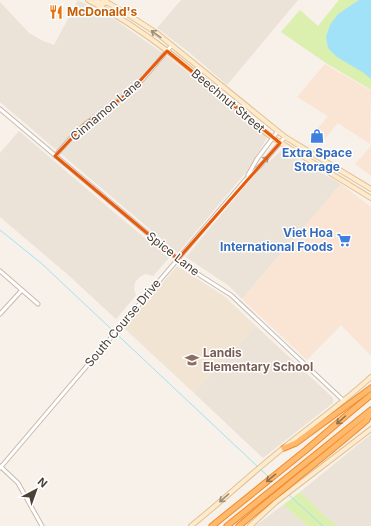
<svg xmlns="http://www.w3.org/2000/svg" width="371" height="526" font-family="Inter,sans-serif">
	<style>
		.residential { fill: #ebe2d8 }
		.commercial { fill: #fae4d4 }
		.education { fill: #f1e4d3 }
		.green { fill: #dbefaf }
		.water { fill: #a1e2f9 }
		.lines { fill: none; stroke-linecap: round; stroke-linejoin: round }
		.stream { stroke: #a1e2f9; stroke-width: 1 }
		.minor-casing { stroke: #c7baae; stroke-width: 5 }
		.secondary-casing { stroke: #dfc297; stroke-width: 6 }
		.motorway-casing { stroke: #f08b2b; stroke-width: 7 }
		.minor { stroke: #fff; stroke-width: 3 }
		.secondary { stroke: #ffebcc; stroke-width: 4 }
		.motorway { stroke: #ffb96d; stroke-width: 5 }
		.oneway { stroke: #9d8e7a }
		.oneway2 { stroke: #9d9691 }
		.oneway3 { stroke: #94714d }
		.marked { fill: none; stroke: #e8590c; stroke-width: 3; stroke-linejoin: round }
		.labels { text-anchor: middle; stroke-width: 3; stroke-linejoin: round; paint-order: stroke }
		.food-label { font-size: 12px; font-weight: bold; fill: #c56008; stroke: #fff; text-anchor: start }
		.street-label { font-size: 12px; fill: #4c4137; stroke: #fff }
		.shop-label { font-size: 12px; font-weight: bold; fill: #366cbe; stroke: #fff }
		.education-label { font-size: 12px; font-weight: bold; fill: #785e54; stroke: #fff; text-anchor: start }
	</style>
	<rect width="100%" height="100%" fill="#f7f1ea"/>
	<!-- residential -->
	<g class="residential">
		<path d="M 78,0 L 114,19 L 171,59 L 215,94 L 246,121 L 267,138 L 247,171 L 178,253 L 0,102 L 0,2 L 29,33 L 43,41 L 54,45 Z"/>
		<path d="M 181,0 L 298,0 L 227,85 L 190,53 L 157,28 Z"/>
		<path d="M 19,131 L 116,214 L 169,258 L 153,276 L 146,274 L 141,276 L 135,282 L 134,289 L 136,295 L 116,319 L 65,272 L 0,217 L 0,153 Z"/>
		<path d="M 282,150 L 341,184 L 242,299 L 229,286 L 186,257 L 255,174 Z"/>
		<path d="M 256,326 L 333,398 L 333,403 L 263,458 L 194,393 Z"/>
		<path d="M 371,434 L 371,526 L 338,526 L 326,517 L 300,492 Z"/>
		<path d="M 283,505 L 308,526 L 255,526 Z"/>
	</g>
	<!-- commercial -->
	<g class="commercial">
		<path d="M 325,64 L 371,91 L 370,144 L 338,123 L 325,138 L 316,131 L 328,116 L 297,97 Z"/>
		<path d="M 371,146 L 371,176 L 355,164 Z"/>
		<path d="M 341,184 L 371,207 L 371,356 L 341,325 L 307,360 L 242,299 Z"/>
	</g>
	<!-- education -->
	<path class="education" d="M 177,266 L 224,296 L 256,326 L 194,393 L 124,328 Z"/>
	<!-- green -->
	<g class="green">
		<path d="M 339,0 L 371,0 L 371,90 L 326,63 L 281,32 L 300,10 L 318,26 Z"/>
		<path d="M 300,492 L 326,517 L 338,526 L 308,526 L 283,505 Z"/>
	</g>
	<!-- water -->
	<path class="water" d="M 359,0 L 371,0 L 371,79 L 364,73 L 337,57 L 328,48 L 326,37 L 330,25 L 338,14 Z"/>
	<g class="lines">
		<!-- stream -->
		<g class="stream">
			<path d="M 0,230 L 41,263 L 257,466"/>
			<path d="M 260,469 L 269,477"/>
			<path d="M 288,494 L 323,526"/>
		</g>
		<defs>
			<g id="minor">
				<path d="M 0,109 L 178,259 L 190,269 L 231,295 L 344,401"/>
				<path d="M 55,156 L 70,139 L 85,124 L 129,93 L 143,79 L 172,45"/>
				<path d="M 248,175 L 257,159 L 278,131"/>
				<path d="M 0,271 L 38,304"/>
				<path d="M 0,314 L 22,290"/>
				<path d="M 0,466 L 18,483 L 42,526"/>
				<path d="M 0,468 L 246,179 L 262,164 L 285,137"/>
			</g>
			<g id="secondary">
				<path d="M 88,0 C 153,33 207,83 262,130 L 273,138 L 371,198"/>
				<path d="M 103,0 L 124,12 L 158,34 L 285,137 L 371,189"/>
				<path d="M 92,2 L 95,0 L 103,4 L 107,2"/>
				<path d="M 191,526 C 222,501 251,474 282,449 C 312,425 343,403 371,377"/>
				<path d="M 250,526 L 276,502 L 371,429"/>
			</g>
			<g id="motorway">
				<path d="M 284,448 L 296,443 L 371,388"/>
				<path d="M 212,526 L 306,450 L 348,414 L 371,395"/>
				<path d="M 227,526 L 371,410"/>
				<path d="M 239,526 C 281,490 325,456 367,420 L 370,412"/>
			</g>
		</defs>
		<!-- minor casing -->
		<use href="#minor" class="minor-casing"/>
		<!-- secondary casing -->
		<use href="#secondary" class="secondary-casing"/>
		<!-- motorway casing -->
		<use href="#motorway" class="motorway-casing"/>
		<!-- minor -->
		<use href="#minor" class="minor"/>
		<!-- secondary -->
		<use href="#secondary" class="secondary"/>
		<!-- motorway -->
		<use href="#motorway" class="motorway"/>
	</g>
	<!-- one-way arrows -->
	<defs><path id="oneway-shaft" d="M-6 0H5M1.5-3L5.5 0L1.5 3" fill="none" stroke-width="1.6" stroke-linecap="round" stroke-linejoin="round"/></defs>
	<g class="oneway">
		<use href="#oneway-shaft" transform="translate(156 34) rotate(-144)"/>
		<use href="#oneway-shaft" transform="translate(224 498) rotate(139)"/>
	</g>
	<use class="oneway2" href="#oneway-shaft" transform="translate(264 161) rotate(-46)"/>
	<g class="oneway3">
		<use href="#oneway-shaft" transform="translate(341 420) rotate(138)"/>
		<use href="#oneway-shaft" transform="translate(271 478) rotate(141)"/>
	</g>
	<!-- marked area -->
	<path class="marked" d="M 167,51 L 280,143 L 178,259 L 55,156 L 85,124 L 129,93 Z"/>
	<!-- icons -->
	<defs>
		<symbol id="restaurant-bare" viewBox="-9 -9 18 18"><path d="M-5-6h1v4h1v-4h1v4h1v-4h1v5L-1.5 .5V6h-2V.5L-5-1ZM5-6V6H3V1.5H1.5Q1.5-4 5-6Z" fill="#e8710a" stroke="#fff" stroke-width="2.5" paint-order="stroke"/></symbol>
		<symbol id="shop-bare" viewBox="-9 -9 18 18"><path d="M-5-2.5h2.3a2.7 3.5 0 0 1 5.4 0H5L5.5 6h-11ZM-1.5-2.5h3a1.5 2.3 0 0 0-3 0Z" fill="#3f7fe0" stroke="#fff" stroke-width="2.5" paint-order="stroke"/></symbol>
		<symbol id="supermarket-bare" viewBox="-9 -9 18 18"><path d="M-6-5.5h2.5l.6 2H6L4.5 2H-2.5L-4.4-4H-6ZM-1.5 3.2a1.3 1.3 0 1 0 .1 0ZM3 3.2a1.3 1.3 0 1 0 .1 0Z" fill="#3f7fe0" stroke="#fff" stroke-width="2.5" paint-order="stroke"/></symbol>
		<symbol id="school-bare" viewBox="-9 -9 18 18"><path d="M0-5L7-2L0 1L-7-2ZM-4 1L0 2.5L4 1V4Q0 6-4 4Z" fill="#8d6e63" stroke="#fff" stroke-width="2.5" paint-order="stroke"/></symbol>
	</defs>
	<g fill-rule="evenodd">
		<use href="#restaurant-bare" x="46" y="2" width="20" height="20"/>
		<use href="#shop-bare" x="307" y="126" width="20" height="20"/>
		<use href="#supermarket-bare" x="334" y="230" width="20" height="20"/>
		<use href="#school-bare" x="182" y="350" width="20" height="20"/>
	</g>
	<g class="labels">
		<!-- food labels -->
		<g class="food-label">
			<text x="67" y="16">McDonald's</text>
		</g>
		<!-- street labels -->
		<g class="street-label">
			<text transform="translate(228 101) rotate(40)" y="4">Beechnut Street</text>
			<text transform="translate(106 110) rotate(-40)" y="4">Cinnamon Lane</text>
			<text transform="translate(173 254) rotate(38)" y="4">Spice Lane</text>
			<text transform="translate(123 323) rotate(-50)" y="4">South Course Drive</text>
		</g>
		<!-- shop labels -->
		<g class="shop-label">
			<text x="317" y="157">Extra Space<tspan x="317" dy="14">Storage</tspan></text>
			<text x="333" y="237" text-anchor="end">Viet Hoa<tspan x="333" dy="14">International Foods</tspan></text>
		</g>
		<!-- education labels -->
		<g class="education-label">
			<text x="203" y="357">Landis<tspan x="203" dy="14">Elementary School</tspan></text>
		</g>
	</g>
	<!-- north arrow -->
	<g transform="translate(36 490) rotate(41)" stroke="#ffffff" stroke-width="3" paint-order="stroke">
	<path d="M0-3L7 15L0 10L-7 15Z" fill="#4c4137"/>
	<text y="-6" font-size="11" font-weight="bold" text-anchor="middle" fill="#4c4137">N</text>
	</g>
</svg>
